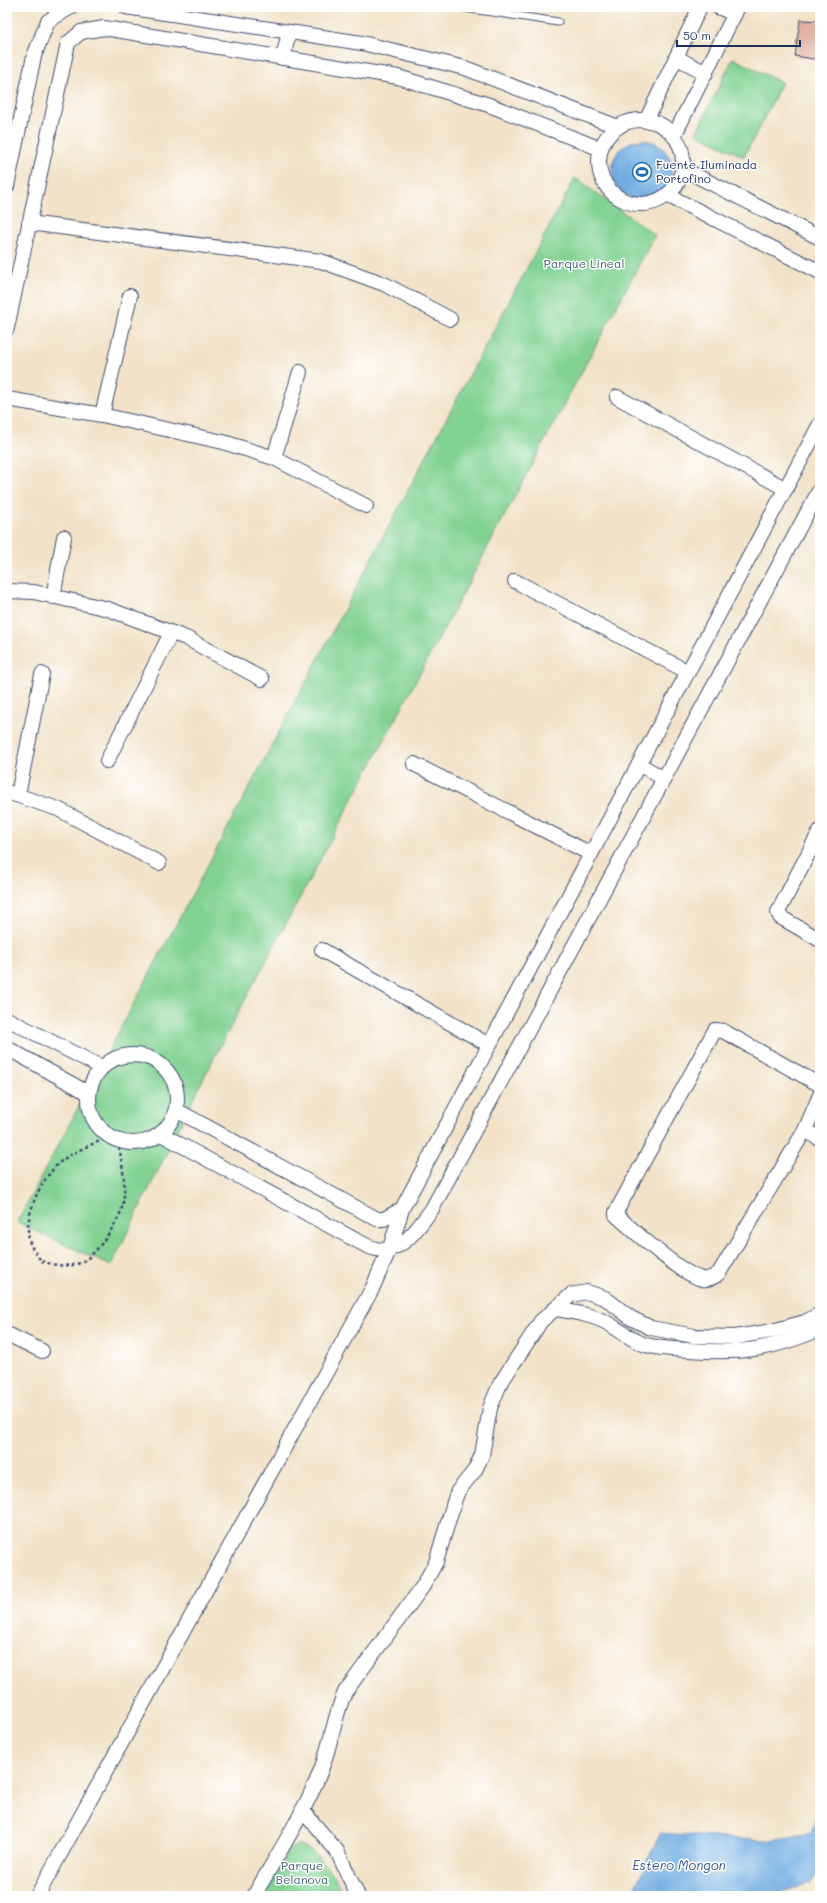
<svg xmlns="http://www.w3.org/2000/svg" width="827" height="1903" font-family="Mali,sans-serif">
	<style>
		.green { fill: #80d192; stroke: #4e8078 }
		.water { fill: #6eabe0; stroke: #446d9f }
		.building { fill: #dda896 }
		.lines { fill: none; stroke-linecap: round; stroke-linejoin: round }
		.lane-casing { stroke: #3b4a6e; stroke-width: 9 }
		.street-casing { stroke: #3b4a6e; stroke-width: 16 }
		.path { stroke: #3b4a6e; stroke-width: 2.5; stroke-dasharray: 3 3; stroke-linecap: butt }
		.lane { stroke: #fff; stroke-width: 7 }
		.street { stroke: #fff; stroke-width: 14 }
		.labels { text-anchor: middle; stroke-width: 3; stroke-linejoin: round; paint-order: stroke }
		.poi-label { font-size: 12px; fill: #1b2f5e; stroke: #fff; text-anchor: start }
		.park-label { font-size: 12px; fill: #39606e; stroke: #fff }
		.water-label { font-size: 13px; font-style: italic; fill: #385a8c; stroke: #fff }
	</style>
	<rect width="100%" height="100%" fill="#fff"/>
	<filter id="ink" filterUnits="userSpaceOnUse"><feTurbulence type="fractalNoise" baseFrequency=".025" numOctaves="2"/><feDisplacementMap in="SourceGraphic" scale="8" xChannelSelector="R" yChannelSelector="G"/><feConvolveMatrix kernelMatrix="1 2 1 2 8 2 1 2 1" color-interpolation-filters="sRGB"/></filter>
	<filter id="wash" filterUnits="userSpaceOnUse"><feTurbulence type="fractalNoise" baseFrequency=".012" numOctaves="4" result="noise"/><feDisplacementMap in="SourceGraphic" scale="16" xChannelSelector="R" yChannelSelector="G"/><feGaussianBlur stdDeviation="0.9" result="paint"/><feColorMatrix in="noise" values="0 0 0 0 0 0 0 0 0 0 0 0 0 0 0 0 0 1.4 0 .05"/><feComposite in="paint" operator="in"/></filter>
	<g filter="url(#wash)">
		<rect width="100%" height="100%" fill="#f2e2c7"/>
		<!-- green -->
		<g class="green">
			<path d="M 733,58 L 782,83 L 744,157 L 696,133 Z"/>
			<path d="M 575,178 L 655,235 L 207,1071 L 111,1266 L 17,1222 Z"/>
			<path d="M 299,1844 C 321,1853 334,1875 344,1896 L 264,1896 L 290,1849 Z"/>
		</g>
		<!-- water -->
		<g class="water">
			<circle cx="642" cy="170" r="30"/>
			<path d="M 820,1804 L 820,1871 L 811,1883 L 768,1896 L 631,1896 L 660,1833 L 765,1841 L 811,1833 Z"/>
		</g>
		<g id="blocks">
			<!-- building -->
			<path class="building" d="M 800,20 L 820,21 L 820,60 L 795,56 Z"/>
		</g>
	</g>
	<g filter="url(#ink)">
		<use href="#blocks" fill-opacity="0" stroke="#3b4a6e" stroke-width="1"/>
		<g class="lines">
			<defs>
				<path id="lane" d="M 458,7 L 558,22"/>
				<g id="street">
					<path d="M 126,7 L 362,43 L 465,68 L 618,127"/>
					<path d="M 718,7 L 735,14"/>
					<path d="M 283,58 L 289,32"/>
					<path d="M 677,58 L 706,73"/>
					<circle cx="641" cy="162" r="42"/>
					<path d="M 646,121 L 700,7"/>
					<path d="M 674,136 L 738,7"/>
					<path d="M 683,169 L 820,238"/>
					<path d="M 7,186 L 34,56 L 48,21 L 71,7"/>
					<path d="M 667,195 L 820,272"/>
					<path d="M 29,223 L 321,261 L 384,284 L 450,319"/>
					<path d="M 7,328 L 68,43 L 81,32 L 104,28 L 398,77 L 489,105 L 601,149"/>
					<path d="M 617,397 L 786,489"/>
					<path d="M 7,399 L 102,415 L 223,442 L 274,458 L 366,506"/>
					<path d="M 102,415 L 130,296"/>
					<path d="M 274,458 L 300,372"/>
					<path d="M 515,581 L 688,672"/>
					<path d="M 7,591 L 34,592 L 108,609 L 186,638 L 262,679"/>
					<path d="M 53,597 L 64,537"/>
					<path d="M 107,761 L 171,633"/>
					<path d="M 414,764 L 591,854"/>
					<path d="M 639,764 L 664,779"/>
					<path d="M 7,792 L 58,809 L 159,863"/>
					<path d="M 18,795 L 42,674"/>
					<path d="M 820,831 L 778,912 L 780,917 L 820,940"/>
					<path d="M 322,950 L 489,1045"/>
					<path d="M 7,1019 L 101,1067"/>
					<path d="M 7,1048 L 88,1093"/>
					<circle cx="133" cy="1099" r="44"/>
					<path d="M 820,1085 L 723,1031 L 715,1030 L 616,1212 L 616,1215 C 634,1231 681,1274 702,1279 C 708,1280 714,1277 719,1273 L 805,1130 L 820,1095"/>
					<path d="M 176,1110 L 377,1219 L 384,1219 L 402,1209 L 820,424"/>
					<path d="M 805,1130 L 820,1139"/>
					<path d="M 161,1134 L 350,1237 C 358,1241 367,1247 376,1249 C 402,1255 419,1226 432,1209 L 820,489"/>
					<path d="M 556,1309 C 573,1312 594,1315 609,1324 C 621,1331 633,1341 646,1345 C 660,1349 675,1349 689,1350 C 741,1354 771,1350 820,1329"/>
					<path d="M 7,1334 L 42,1351"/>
					<path d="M 302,1810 L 337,1851 L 358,1896"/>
					<path d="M 37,1896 L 372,1289 L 390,1248 L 402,1209"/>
					<path d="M 254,1896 C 277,1855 304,1814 321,1770 C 331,1744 334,1717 345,1692 L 423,1586 L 436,1562 L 455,1499 L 458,1491 L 475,1470 L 482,1455 L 490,1408 L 500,1384 L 541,1321 L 571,1295 L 587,1292 L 605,1298 L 631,1318 L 651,1328 L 694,1336 L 735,1337 L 772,1331 L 805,1322 L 820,1314"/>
				</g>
			</defs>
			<!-- lane casing -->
			<use href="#lane" class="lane-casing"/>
			<!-- street casing -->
			<use href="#street" class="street-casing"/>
			<!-- path -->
			<path class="path" d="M 110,1137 C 95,1143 69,1153 58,1164 C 40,1181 22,1219 30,1243 C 32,1249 38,1256 41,1261 C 54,1265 67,1268 80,1263 C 93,1259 117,1224 121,1211 C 128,1189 122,1164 118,1141"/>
			<!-- lane -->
			<use href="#lane" class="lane"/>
			<!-- street -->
			<use href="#street" class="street"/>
		</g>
	</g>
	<!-- icons -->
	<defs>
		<symbol id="stadium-ring" viewBox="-11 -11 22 22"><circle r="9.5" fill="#fff" stroke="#1f6fb2" stroke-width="1.5"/><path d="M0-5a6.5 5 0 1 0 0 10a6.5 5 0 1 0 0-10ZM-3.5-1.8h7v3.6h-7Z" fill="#1f6fb2"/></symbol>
	</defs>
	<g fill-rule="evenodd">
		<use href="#stadium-ring" x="631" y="161" width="22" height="22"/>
	</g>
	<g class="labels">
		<!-- poi labels -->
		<g class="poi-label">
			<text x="656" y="169">Fuente Iluminada<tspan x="656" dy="14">Portofino</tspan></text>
		</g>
		<!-- park labels -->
		<g class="park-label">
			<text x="584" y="268">Parque Lineal</text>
			<text x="302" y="1870">Parque<tspan x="302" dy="14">Belanova</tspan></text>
		</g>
		<!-- water labels -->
		<g class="water-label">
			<text x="679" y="1870">Estero Mongon</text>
		</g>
	</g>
	<!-- margin -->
	<rect width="827" height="1903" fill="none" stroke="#fff" stroke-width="24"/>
	<!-- scale -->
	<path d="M677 40v6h123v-6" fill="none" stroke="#1b2f5e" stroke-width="2"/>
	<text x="683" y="40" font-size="12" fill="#1b2f5e" stroke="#ffffff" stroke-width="3" paint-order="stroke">50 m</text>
</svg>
